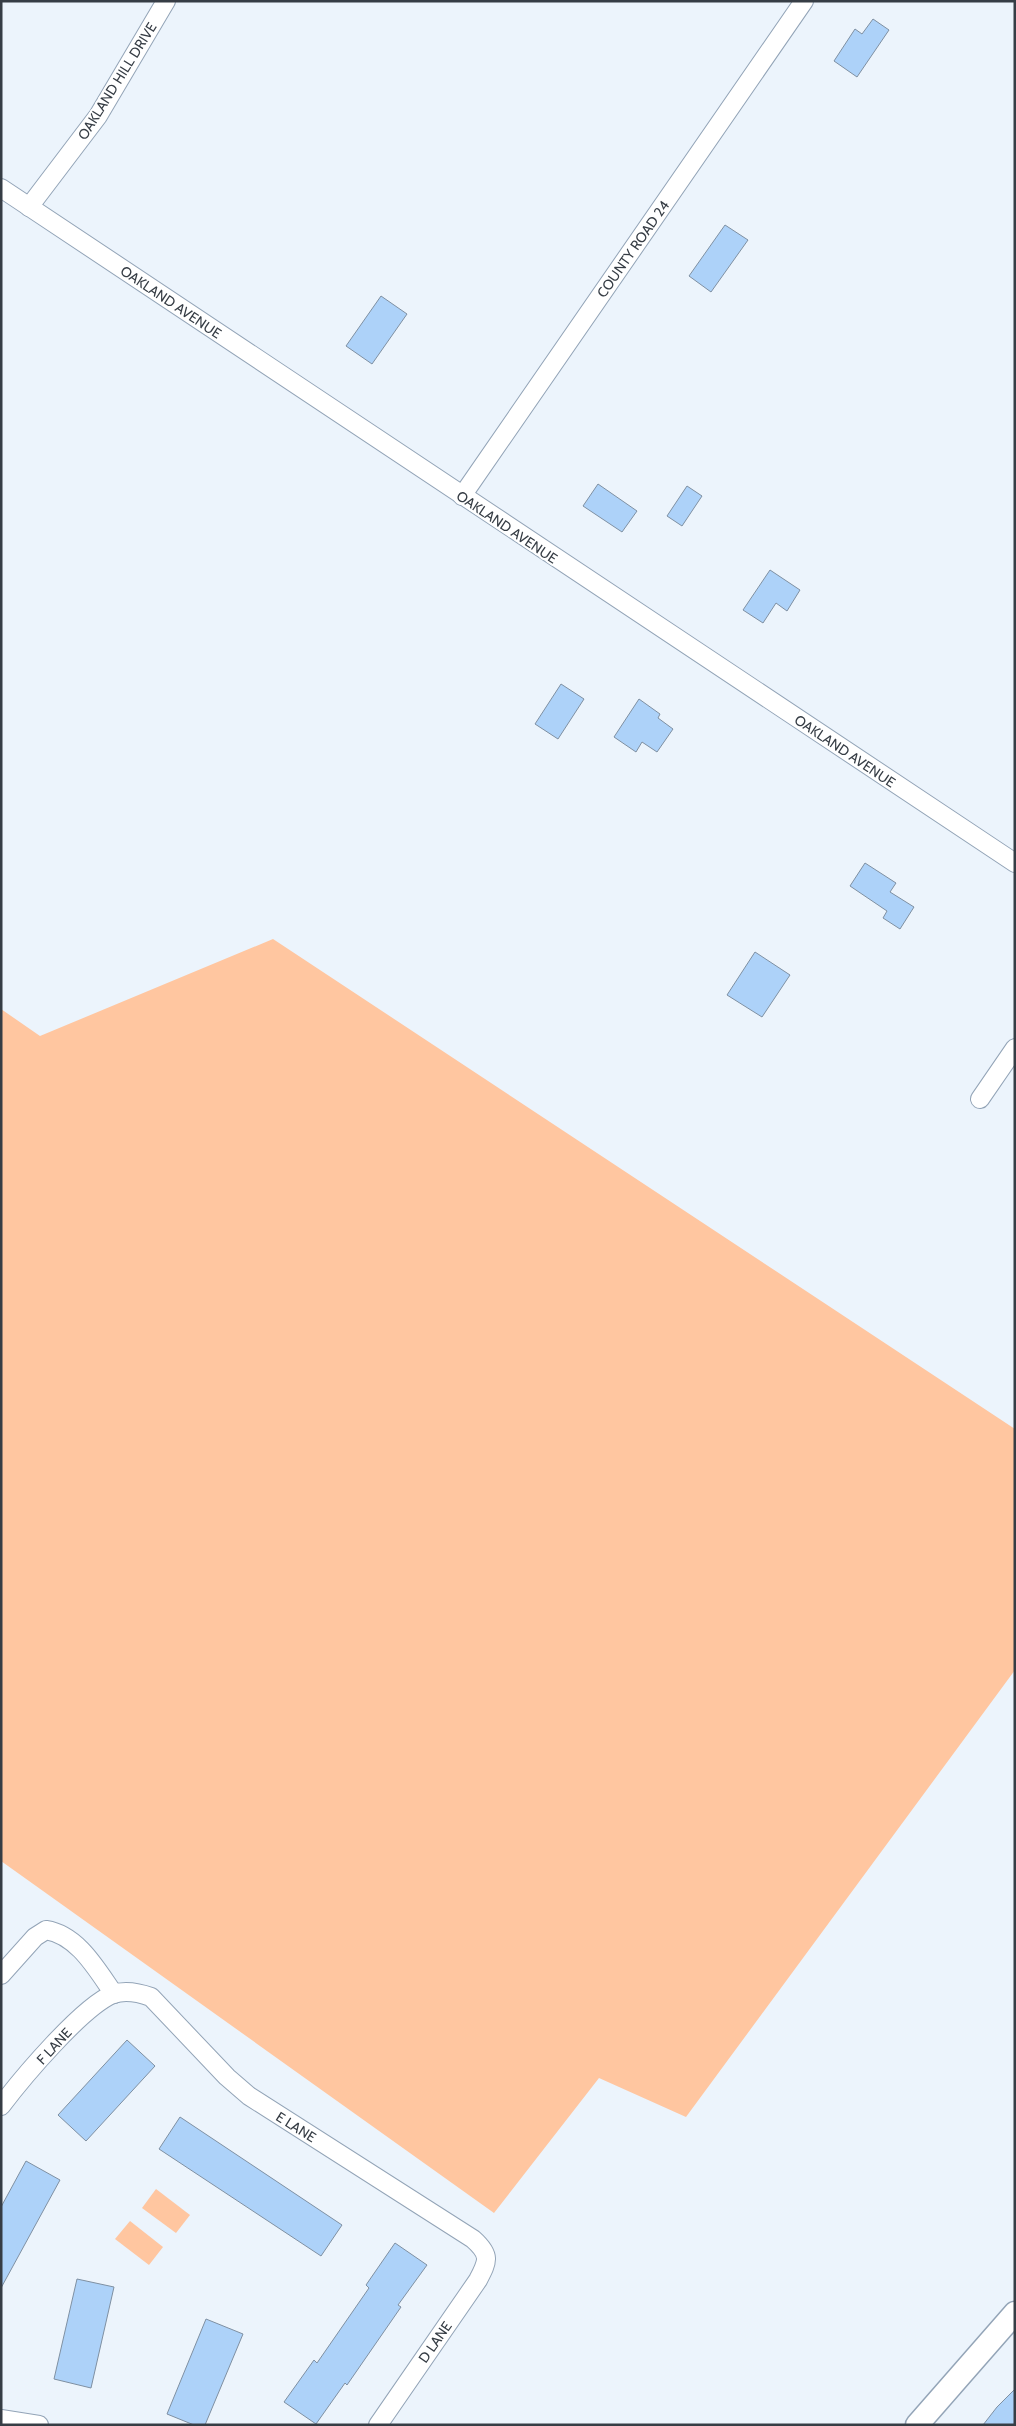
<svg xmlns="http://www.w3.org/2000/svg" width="1016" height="2426" font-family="Cabin,sans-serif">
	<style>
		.green { fill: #ffc6a0 }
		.building { fill: #add2f9; stroke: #7f90a2 }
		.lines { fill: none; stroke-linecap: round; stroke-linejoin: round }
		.minor-casing { stroke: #93a4b7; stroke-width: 20 }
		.major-casing { stroke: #93a4b7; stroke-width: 25 }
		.minor { stroke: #fff; stroke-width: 18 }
		.major { stroke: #fff; stroke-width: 22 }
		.labels { text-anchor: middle; stroke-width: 4; stroke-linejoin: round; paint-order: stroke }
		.street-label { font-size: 14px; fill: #363d45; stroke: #fff }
	</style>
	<rect width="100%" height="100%" fill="#ecf4fc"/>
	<!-- green -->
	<g class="green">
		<path d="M 273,939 L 1015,1429 L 1015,1670 L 686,2117 L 599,2078 L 494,2213 L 1,1861 L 1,1009 L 40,1036 Z"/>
		<path d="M 156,2189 L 190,2215 L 176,2233 L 142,2208 Z"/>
		<path d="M 130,2221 L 163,2247 L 149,2265 L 115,2239 Z"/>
	</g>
	<!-- building -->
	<g class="building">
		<path d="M 873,19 L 889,30 L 857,77 L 834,61 L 855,29 L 862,34 Z"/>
		<path d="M 725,225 L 748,240 L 711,292 L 689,276 Z"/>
		<path d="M 381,296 L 407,314 L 372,364 L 346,346 Z"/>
		<path d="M 598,484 L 637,511 L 622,532 L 583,506 Z"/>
		<path d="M 687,486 L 702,496 L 682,526 L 667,516 Z"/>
		<path d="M 770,570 L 800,590 L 787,611 L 776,603 L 763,623 L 743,610 Z"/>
		<path d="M 561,684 L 584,699 L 558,739 L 535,724 Z"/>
		<path d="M 639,699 L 660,714 L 658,718 L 673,729 L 657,752 L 642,742 L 636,752 L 614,737 Z"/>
		<path d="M 865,863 L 896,883 L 890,892 L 914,907 L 900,929 L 883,918 L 887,911 L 850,886 Z"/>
		<path d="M 755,952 L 790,975 L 762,1017 L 727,995 Z"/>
		<path d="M 127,2040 L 155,2066 L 86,2141 L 58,2115 Z"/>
		<path d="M 180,2117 L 342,2225 L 321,2256 L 159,2149 Z"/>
		<path d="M 26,2161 L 60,2180 L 1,2288 L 1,2207 Z"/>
		<path d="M 395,2243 L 427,2265 L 398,2305 L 401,2307 L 347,2385 L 345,2383 L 316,2424 L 284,2402 L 314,2360 L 317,2363 L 369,2288 L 366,2285 Z"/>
		<path d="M 77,2279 L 114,2287 L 91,2388 L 54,2379 Z"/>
		<path d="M 206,2319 L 243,2334 L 205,2425 L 194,2425 L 167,2414 Z"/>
		<path d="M 1015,2389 L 1015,2425 L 983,2425 L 997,2407 Z"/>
	</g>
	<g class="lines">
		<defs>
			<g id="minor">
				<path d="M 1,188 L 1015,863"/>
				<path d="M 29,207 L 98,116 L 166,1"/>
				<path d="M 462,496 L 804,1"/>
				<path d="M 980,1099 L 1015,1048"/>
				<path d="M 1,1975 L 35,1937 L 46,1930 C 78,1935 97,1970 114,1994"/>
				<path d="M 1,2106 C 23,2077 82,2007 113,1994 C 125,1990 140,1993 151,1997 L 227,2077 L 249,2096 L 473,2239 C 491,2255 488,2261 478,2280 L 378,2425"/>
				<path d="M 1,2419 L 39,2425"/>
			</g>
			<path id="major" d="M 917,2425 L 1015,2313"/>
		</defs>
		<!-- minor casing -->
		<use href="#minor" class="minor-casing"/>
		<!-- major casing -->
		<use href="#major" class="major-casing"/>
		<!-- minor -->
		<use href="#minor" class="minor"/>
		<!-- major -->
		<use href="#major" class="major"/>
	</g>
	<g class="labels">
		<!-- street labels -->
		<g class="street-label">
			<text transform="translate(117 81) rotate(-58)" y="5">OAKLAND HILL DRIVE</text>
			<text transform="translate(633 249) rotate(-55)" y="5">COUNTY ROAD 24</text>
			<text transform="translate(171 302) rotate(34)" y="5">OAKLAND AVENUE</text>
			<text transform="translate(507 527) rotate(34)" y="5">OAKLAND AVENUE</text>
			<text transform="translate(845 751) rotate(34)" y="5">OAKLAND AVENUE</text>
			<text transform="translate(54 2046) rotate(-47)" y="5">F LANE</text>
			<text transform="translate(296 2127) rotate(32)" y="5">E LANE</text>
			<text transform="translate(435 2342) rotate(-55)" y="5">D LANE</text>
		</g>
	</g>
	<!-- border -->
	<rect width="1016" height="2426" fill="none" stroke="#363d45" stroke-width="5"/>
</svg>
